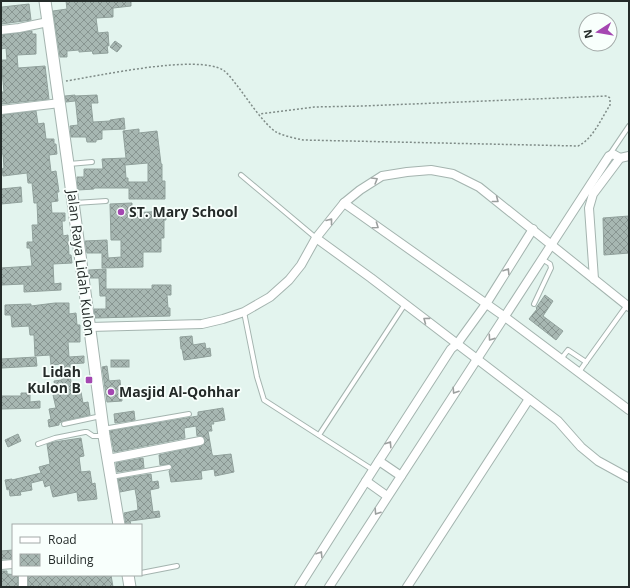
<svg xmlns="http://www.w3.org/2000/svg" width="630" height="588" font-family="'Open Sans',sans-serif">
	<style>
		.building { fill: url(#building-cross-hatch); stroke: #91a19c; fill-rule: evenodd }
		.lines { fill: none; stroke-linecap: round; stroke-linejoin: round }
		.service-casing { stroke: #a4b4af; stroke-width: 6 }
		.minor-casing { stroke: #a4b4af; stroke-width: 10 }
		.secondary-casing { stroke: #a4b4af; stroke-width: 13 }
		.path { stroke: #7f8b87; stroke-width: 1.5; stroke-dasharray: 2 2; stroke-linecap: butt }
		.service { stroke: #fff; stroke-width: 4 }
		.minor { stroke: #fff; stroke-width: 8 }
		.secondary { stroke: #fff; stroke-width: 11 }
		.oneway { stroke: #9ca09f }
		.poi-dot { fill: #a447b1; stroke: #f8fffc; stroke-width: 1.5 }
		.labels { text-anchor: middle; stroke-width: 3.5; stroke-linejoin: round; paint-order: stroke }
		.poi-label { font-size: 14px; font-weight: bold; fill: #242b29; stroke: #f8fffc; text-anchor: start }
		.street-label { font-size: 14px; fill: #242b29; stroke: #f8fffc }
	</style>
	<defs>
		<pattern id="building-cross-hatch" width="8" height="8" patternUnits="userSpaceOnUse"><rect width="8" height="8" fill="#a7b7b2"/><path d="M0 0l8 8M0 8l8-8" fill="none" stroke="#889591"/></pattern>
	</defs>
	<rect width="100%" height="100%" fill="#e3f4ee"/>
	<!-- building -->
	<g class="building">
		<path d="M 66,1 L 131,1 L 131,6 L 113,8 L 113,17 L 96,18 L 98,33 L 108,32 L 109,46 L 107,45 L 108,53 L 93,54 L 92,51 L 79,52 L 79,50 L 67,51 L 67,57 L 60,57 L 53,11 L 67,9 Z"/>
		<path d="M 29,4 L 31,20 L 1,24 L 1,14 L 3,14 L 2,7 Z"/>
		<path d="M 32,31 L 32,34 L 36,34 L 36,54 L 17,55 L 18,68 L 45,66 L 49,99 L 1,104 L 1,92 L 4,92 L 1,60 L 7,60 L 6,48 L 1,49 L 1,35 Z"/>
		<path d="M 115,41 L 122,46 L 117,52 L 110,47 Z"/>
		<path d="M 75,95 L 75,101 L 66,102 L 65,96 Z"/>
		<path d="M 97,95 L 98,103 L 91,103 L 93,122 L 110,121 L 110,120 L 124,118 L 125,129 L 102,130 L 102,139 L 96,140 L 96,142 L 87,142 L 86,137 L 71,137 L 70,126 L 78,125 L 75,96 Z"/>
		<path d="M 36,111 L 38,124 L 44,123 L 46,139 L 54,139 L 54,144 L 56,144 L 57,154 L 49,155 L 51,172 L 56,171 L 59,192 L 57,192 L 58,201 L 51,202 L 52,213 L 65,213 L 65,221 L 62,221 L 63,236 L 68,235 L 69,255 L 71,255 L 72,263 L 53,264 L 54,284 L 61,283 L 61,290 L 24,292 L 24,284 L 2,285 L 1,268 L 32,266 L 30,248 L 27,248 L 27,242 L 33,242 L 32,225 L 38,225 L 37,203 L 34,203 L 32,183 L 28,183 L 27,173 L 3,176 L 2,169 L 4,168 L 3,154 L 1,154 L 1,115 Z"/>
		<path d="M 139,129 L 139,133 L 157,131 L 161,164 L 162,164 L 162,181 L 165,181 L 165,199 L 129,199 L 129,188 L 94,188 L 94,189 L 78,190 L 77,177 L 84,177 L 84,169 L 103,169 L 102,159 L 126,158 L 123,131 ZM 148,163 L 148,182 L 128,182 L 128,178 L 126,178 L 125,165 Z"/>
		<path d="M 21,187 L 22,202 L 1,204 L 1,189 Z"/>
		<path d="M 132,203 L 132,213 L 165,211 L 166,220 L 164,220 L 164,238 L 161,238 L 161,252 L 143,252 L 143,267 L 102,268 L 102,253 L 87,253 L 85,241 L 107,240 L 108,258 L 121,257 L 121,240 L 111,240 L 110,204 Z"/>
		<path d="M 629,216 L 629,253 L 604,255 L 603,218 Z"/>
		<path d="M 106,269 L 106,289 L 152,289 L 152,285 L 171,285 L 171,295 L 167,295 L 168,308 L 170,308 L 170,316 L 95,318 L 94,309 L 106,309 L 106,296 L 100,296 L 99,278 L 90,278 L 89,270 Z"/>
		<path d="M 545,295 L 553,301 L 543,316 L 563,331 L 556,340 L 529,319 L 537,309 L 536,308 Z"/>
		<path d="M 55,303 L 69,303 L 69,314 L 76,313 L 77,325 L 80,325 L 80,342 L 68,342 L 69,357 L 84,356 L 84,363 L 70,364 L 70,375 L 72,388 L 80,387 L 83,403 L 88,402 L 90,415 L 63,421 L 59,423 L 59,425 L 49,427 L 48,420 L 51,419 L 49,409 L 56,408 L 53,395 L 56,394 L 54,381 L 62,380 L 61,364 L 51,365 L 50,355 L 35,356 L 34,335 L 30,335 L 29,326 L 12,327 L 11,315 L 5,315 L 5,305 L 31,304 L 31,306 Z"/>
		<path d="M 192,336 L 193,345 L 205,343 L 206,349 L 210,348 L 211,356 L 184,360 L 182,349 L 181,349 L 180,337 Z"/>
		<path d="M 36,357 L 37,366 L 2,368 L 1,359 Z"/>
		<rect x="111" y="360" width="18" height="7"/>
		<path d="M 107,366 L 109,381 L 120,380 L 122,401 L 107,402 L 102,367 Z"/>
		<path d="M 21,393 L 30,393 L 30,402 L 40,401 L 40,408 L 1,409 L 1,396 L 21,396 Z"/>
		<path d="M 223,408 L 225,420 L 213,422 L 214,424 L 211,424 L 212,431 L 208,431 L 212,454 L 213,456 L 231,454 L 234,472 L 215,476 L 214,469 L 201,471 L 202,479 L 171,482 L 169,471 L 172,469 L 172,466 L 170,464 L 160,465 L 159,455 L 203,445 L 205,440 L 202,436 L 197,436 L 196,426 L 184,428 L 185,438 L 114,452 L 110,431 L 198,416 L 198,412 Z"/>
		<path d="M 134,411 L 135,420 L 115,423 L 114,414 Z"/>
		<path d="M 18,434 L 21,441 L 8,447 L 5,440 Z"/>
		<path d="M 81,438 L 84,456 L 79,457 L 81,472 L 90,471 L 92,484 L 95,483 L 97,499 L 78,501 L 77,492 L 53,497 L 50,485 L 45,487 L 43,480 L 31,483 L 32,490 L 20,492 L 21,495 L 10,496 L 9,489 L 7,490 L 5,480 L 12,479 L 12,480 L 41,473 L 39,467 L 50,464 L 47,444 L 54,442 Z"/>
		<path d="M 143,458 L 144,468 L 117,472 L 116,463 Z"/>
		<path d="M 151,474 L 152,482 L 158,481 L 159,488 L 150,490 L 153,512 L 159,511 L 160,517 L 130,521 L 131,525 L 126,525 L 124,513 L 138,510 L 137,500 L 135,489 L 120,492 L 118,479 Z"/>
		<path d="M 13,550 L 13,559 L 1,559 L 1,551 Z"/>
		<path d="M 1,571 L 7,571 L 7,574 L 18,575 L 18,587 L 1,587 Z"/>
		<path d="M 28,575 L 111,575 L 113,587 L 28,587 Z"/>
	</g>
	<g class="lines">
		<defs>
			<g id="service">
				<path d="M 610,154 L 629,126"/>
				<path d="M 69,164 L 92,162"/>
				<path d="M 241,175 L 316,238"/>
				<path d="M 75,203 L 106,201"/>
				<path d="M 534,304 L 551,268 L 550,264 L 542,259"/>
				<path d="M 244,312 L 257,377 L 264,400 L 373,470"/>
				<path d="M 561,359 L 568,350 L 586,362 L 627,305"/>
				<path d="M 579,372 L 586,362"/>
				<path d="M 64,424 L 101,416"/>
				<path d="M 103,429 L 189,414"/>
				<path d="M 319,435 L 405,304"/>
				<path d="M 38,444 L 55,438 L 85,432 L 87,432 L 93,436 L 103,436"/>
				<path d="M 111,477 L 169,467"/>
				<path d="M 141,573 L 177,566"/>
			</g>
			<g id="minor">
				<path d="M 1,30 L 19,28 L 48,22"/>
				<path d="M 1,110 L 60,103"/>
				<path d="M 344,203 L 505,317 L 629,410"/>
				<path d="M 316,238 L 371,278 L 558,421 L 581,447 L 598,461 L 629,478"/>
				<path d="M 594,279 L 589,208 L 593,194 L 620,158 L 629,156"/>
				<path d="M 90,327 L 202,324 L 223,319 L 244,312 L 270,297 L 289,280 L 301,265 L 316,238 L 344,203 L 360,190 L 382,176 L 407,172 L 431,170 L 453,174 L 479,187 L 629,307"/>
				<path d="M 108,459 L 200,441"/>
				<path d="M 379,461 L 401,476"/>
				<path d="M 366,481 L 387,496"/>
				<path d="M 1,565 L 13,564"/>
				<path d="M 23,575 L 23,587"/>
				<path d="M 299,587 L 373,470 L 451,349 L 457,344 L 486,304 L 533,229"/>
				<path d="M 329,587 L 609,156 L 613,154 L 620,158"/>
				<path d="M 407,587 L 529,399"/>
			</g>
			<g id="secondary">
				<path d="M 45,1 L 68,164 L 104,436 L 119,525"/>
				<path d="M 128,575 L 130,587"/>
			</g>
		</defs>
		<!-- service casing -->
		<use href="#service" class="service-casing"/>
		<!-- minor casing -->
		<use href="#minor" class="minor-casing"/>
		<!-- secondary casing -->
		<use href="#secondary" class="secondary-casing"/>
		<!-- path -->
		<path class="path" d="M 66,81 C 98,76 197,54 223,70 C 229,74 234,82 239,88 C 248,100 264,124 276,132 C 284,136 294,138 303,140 L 578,146 C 593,139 601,119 610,105 L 610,98 L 607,96 L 363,106 L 314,107 L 259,114"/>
		<!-- service -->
		<use href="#service" class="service"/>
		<!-- minor -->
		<use href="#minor" class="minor"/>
		<!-- secondary -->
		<use href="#secondary" class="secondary"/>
	</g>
	<!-- one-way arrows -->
	<defs><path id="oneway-chevron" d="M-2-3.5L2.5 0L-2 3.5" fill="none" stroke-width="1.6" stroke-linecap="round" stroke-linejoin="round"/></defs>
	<g class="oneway">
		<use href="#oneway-chevron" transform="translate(375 180) rotate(-31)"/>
		<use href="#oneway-chevron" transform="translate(496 200) rotate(38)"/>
		<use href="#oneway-chevron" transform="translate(330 221) rotate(-52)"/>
		<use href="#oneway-chevron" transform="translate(376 226) rotate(35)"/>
		<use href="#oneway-chevron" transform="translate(507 271) rotate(-58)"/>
		<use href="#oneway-chevron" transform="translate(426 320) rotate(-143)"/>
		<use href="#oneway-chevron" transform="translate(491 338) rotate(125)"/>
		<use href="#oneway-chevron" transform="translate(455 391) rotate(123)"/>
		<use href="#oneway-chevron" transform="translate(389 444) rotate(-57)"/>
		<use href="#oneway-chevron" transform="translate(377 512) rotate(123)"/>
		<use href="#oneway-chevron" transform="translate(320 554) rotate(-58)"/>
	</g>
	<!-- markers -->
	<g class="poi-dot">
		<circle cx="121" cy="212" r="4"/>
		<rect x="85" y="376" width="8" height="8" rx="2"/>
		<circle cx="111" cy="392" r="4"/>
	</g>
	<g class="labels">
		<!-- poi labels -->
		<g class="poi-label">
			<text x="129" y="217">ST. Mary School</text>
			<text x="81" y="377" text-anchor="end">Lidah<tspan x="81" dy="16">Kulon B</tspan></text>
			<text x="119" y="397">Masjid Al-Qohhar</text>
		</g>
		<!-- street labels -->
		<g class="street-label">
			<text transform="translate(81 263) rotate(83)" y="5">Jalan Raya Lidah Kulon</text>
		</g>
	</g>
	<!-- border -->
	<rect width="630" height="588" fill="none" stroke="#242b29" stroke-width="4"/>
	<!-- legend -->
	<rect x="12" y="524" width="130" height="52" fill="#f8fffc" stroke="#a3aaa8"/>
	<rect x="20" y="537" width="20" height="6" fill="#ffffff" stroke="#a3aaa8"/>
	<text x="48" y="544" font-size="12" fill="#242b29">Road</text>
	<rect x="20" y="554" width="20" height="12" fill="url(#building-cross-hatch)" stroke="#a3aaa8"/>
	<text x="48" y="564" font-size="12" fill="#242b29">Building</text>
	<!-- north arrow -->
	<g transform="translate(598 32) rotate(258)"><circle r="19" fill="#f8fffc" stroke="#a3aaa8"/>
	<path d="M0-3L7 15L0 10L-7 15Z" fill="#a447b1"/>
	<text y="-6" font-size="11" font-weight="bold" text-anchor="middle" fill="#242b29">N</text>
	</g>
</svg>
